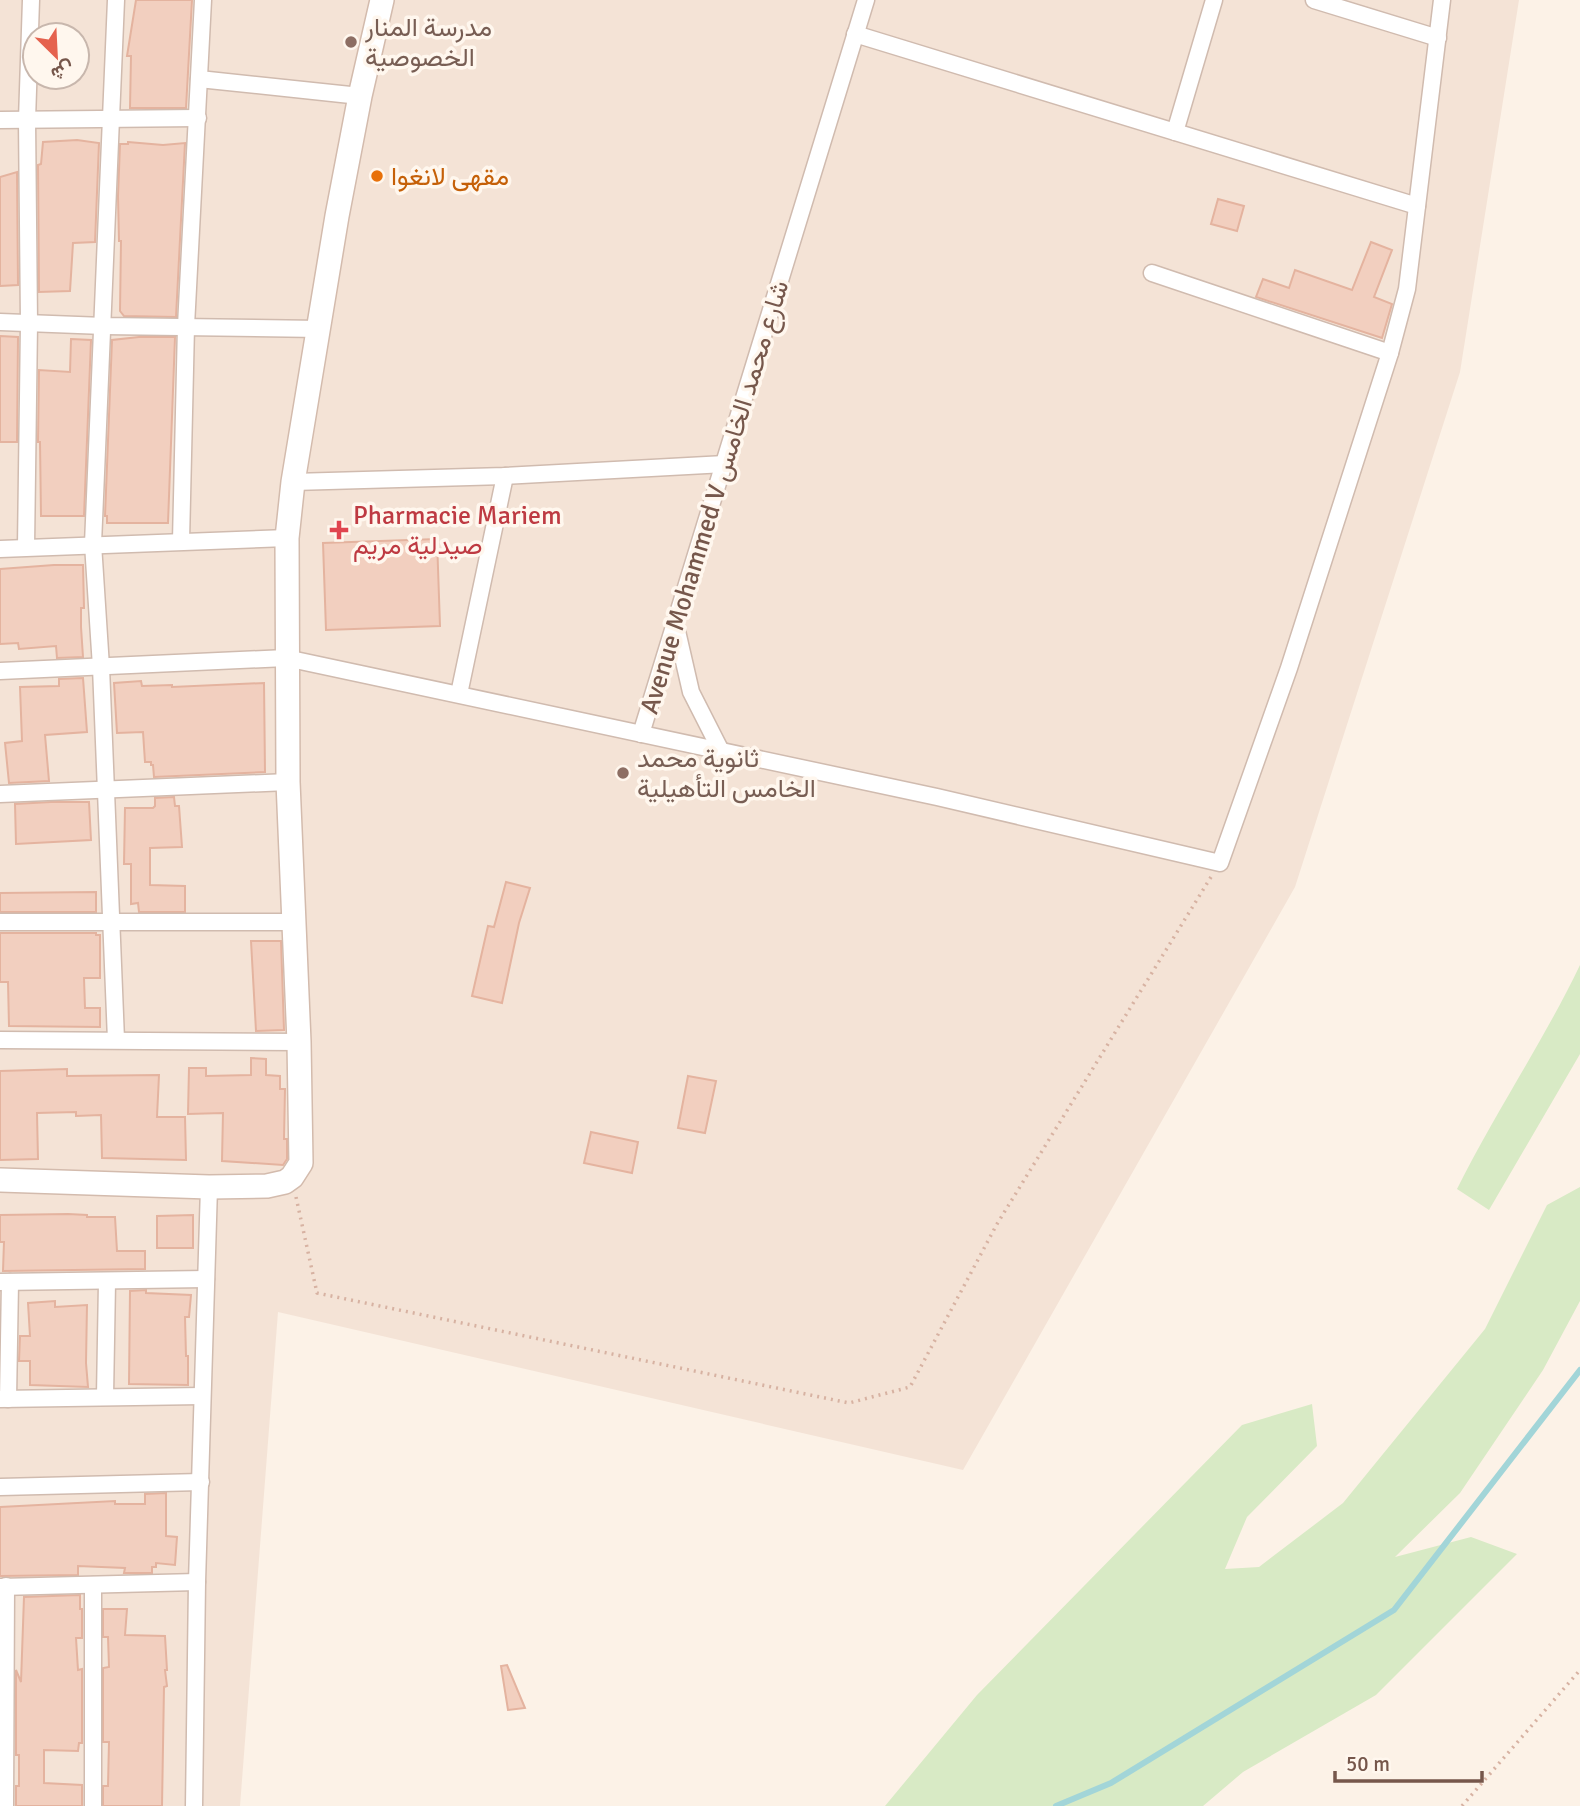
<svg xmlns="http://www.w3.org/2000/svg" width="1580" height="1806" font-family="Signika,Vazirmatn,sans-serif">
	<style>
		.residential { fill: #f4e3d6; fill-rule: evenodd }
		.green { fill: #d8eac5 }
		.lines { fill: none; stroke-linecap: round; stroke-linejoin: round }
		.stream { stroke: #a2d5d8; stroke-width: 6 }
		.building { fill: #f2cfbf; stroke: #e4b39f; stroke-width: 2 }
		.street-casing { stroke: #d0bbaf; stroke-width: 19 }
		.secondary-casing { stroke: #d3bbad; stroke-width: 26 }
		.path { stroke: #d7b2a2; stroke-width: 3.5; stroke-dasharray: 2 5; stroke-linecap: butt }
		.street { stroke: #fff; stroke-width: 16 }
		.secondary { stroke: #fff; stroke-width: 23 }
		.education-dot { fill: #8d6e63; stroke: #fff7ee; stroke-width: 2.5 }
		.food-dot { fill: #e8710a; stroke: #fff7ee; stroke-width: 2.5 }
		.health-dot { fill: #e0444e; stroke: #fff7ee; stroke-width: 2.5 }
		.labels { text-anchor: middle; stroke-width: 7; stroke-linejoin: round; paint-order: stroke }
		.education-label { font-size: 26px; fill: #785e54; stroke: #fff7ee; text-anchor: start }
		.food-label { font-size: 26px; fill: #c56008; stroke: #fff7ee; text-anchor: start }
		.street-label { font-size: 26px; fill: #76574b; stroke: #fff7ee }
		.health-label { font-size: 26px; fill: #be3a42; stroke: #fff7ee; text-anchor: start }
	</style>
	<rect width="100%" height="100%" fill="#fcf2e7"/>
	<!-- residential -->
	<path class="residential" d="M 0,0 L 1519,0 L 1460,372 L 1295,887 L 963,1470 L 278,1312 L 240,1806 L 0,1806 ZM 35,35 L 77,35 L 77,77 L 35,77 Z"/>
	<!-- green -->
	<g class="green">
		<path d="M 1580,965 L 1580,1054 L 1489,1210 L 1457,1189 C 1495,1113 1543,1042 1580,965 Z"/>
		<path d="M 1580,1187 L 1580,1301 L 1543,1370 L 1460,1493 L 1395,1557 L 1471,1537 L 1517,1554 L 1376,1695 L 1243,1772 L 1203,1806 L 885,1806 L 977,1695 L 1242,1425 L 1312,1404 L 1317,1446 L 1247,1517 L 1225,1569 L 1259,1567 L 1343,1503 L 1485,1329 L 1547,1205 Z"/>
	</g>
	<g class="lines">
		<!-- stream -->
		<path class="stream" d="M 1056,1806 L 1111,1783 L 1394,1610 L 1580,1370"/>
	</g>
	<!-- building -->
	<g class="building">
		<path d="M 136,0 L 192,0 L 186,108 L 130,108 L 131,56 L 127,56 Z"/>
		<path d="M 77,140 L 99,143 L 95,242 L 73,243 L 70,291 L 39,292 L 38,165 L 41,164 L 43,142 Z"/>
		<path d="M 128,142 L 163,145 L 185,143 L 176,317 L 124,316 L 120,311 L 121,241 L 119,241 L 118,196 L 120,144 L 128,144 Z"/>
		<path d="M 17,172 L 18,285 L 0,286 L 0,177 Z"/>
		<path d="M 1218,199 L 1244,206 L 1237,231 L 1211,224 Z"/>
		<path d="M 1371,242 L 1392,250 L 1374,297 L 1392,304 L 1382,338 L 1256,297 L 1263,279 L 1289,288 L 1295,270 L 1352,290 Z"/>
		<path d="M 0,336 L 18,337 L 17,442 L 0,442 Z"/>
		<path d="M 139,337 L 175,337 L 168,523 L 107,523 L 107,516 L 105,516 L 112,340 Z"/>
		<path d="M 71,339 L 91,340 L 84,516 L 41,516 L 40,442 L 38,442 L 39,370 L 70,372 Z"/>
		<path d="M 437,539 L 440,626 L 326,630 L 323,543 Z"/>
		<path d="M 54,565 L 83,565 L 84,608 L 81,608 L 81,627 L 83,657 L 57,658 L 56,646 L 19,649 L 18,643 L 0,644 L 0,569 Z"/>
		<path d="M 83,678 L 87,732 L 45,735 L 49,781 L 9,783 L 5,743 L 22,741 L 20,687 L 59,686 L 59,679 Z"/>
		<path d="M 141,681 L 142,686 L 172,685 L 172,687 L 264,683 L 265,772 L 154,777 L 153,765 L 151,765 L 151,762 L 145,762 L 143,732 L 117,733 L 114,683 Z"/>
		<path d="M 174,797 L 175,806 L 179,806 L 182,847 L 150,848 L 150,885 L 185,886 L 185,912 L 139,912 L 138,903 L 131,904 L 131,864 L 124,864 L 125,808 L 153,808 L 155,806 L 155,798 Z"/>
		<path d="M 51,802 L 89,802 L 91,840 L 16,844 L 15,804 Z"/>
		<path d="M 506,882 L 530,888 L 519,923 L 502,1003 L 472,996 L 488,926 L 494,927 Z"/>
		<path d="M 96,892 L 96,912 L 0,912 L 0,893 Z"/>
		<path d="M 0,933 L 96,933 L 96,935 L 100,935 L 100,978 L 84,978 L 85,1008 L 100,1008 L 100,1027 L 9,1026 L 8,982 L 0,982 Z"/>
		<path d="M 251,941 L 281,941 L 284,1030 L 256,1031 Z"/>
		<path d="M 251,1058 L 266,1059 L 266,1075 L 280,1076 L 280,1089 L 285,1089 L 284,1139 L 287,1139 L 287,1159 L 283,1165 L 222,1161 L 223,1113 L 188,1114 L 189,1068 L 206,1068 L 206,1076 L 251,1075 Z"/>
		<path d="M 67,1069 L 67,1076 L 159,1075 L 157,1117 L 185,1117 L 186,1160 L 102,1158 L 101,1115 L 76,1116 L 76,1112 L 37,1113 L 38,1159 L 0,1160 L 0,1071 Z"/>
		<path d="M 688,1076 L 716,1081 L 705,1133 L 678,1128 Z"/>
		<path d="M 591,1132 L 638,1142 L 632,1173 L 584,1163 Z"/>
		<path d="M 68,1214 L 87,1215 L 87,1217 L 115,1217 L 117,1251 L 145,1251 L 145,1269 L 3,1271 L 4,1242 L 0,1242 L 0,1215 Z"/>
		<path d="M 193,1215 L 193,1248 L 157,1248 L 157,1216 Z"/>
		<path d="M 146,1290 L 146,1293 L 191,1295 L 189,1317 L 185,1317 L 186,1356 L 188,1356 L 188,1385 L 129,1384 L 130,1291 Z"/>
		<path d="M 55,1301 L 55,1307 L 87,1305 L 86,1363 L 88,1387 L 30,1385 L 30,1361 L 19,1361 L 20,1336 L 30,1336 L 28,1303 Z"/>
		<path d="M 166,1493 L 166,1536 L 177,1537 L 175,1565 L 156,1563 L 156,1567 L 152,1567 L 152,1573 L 124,1573 L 125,1568 L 78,1566 L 78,1575 L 0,1576 L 0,1507 L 115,1501 L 115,1504 L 145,1504 L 145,1494 Z"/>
		<path d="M 80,1595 L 80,1609 L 82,1609 L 82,1638 L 76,1638 L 78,1670 L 82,1669 L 82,1743 L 79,1743 L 78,1751 L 44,1750 L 44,1783 L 82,1785 L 82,1806 L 16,1806 L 16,1786 L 19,1786 L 19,1755 L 16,1755 L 16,1670 L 21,1682 L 24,1597 Z"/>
		<path d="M 103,1609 L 127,1609 L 125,1635 L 165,1636 L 167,1670 L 165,1670 L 167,1686 L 164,1687 L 162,1806 L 103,1806 L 103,1786 L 108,1786 L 109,1742 L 103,1742 L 103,1668 L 109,1667 L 108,1637 L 103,1637 Z"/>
		<path d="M 507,1665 L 525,1708 L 508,1710 L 501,1666 Z"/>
	</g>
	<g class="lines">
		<defs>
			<g id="street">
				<path d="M 1314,0 L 1438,38"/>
				<path d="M 855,34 L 1417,206"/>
				<path d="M 199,79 L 360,96"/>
				<path d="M 0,120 L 198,118"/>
				<path d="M 1175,132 L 1214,0"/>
				<path d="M 1152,273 L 1390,353"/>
				<path d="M 0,322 L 104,326 L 320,329"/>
				<path d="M 293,482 L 505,476 L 725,464"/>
				<path d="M 181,541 L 186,326 L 203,0"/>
				<path d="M 26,547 L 29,323 L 27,120 L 31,0"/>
				<path d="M 0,549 L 287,538"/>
				<path d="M 677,631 L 691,692 L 722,753"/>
				<path d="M 0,671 L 286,658 L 937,797 L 1220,863 L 1289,668 L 1390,353 L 1407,289 L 1442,0"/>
				<path d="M 459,694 L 505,476"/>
				<path d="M 641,734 L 866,0"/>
				<path d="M 0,794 L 288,782"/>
				<path d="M 0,922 L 293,922"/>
				<path d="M 0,1040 L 299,1042"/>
				<path d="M 116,1040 L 101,667 L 93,544 L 116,0"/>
				<path d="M 0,1282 L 206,1279"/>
				<path d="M 105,1396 L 107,1282"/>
				<path d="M 0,1399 L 202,1396"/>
				<path d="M 8,1399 L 10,1282"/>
				<path d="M 0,1487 L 201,1482"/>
				<path d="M 93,1585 L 93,1806"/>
				<path d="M 0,1587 L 197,1582"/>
				<path d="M 5,1806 L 6,1586"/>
				<path d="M 194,1806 L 197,1582 L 209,1187"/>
			</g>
			<path id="secondary" d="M 0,1180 L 209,1187 L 267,1186 L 285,1182 L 292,1177 L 301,1163 L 299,1042 L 288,782 L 287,538 L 293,482 L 337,216 L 360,96 L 382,0"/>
		</defs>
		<!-- street casing -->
		<use href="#street" class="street-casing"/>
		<!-- secondary casing -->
		<use href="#secondary" class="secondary-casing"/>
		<!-- path -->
		<g class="path">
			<path d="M 296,1197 L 317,1293 L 849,1403 L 910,1387 L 997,1224 L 1211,877"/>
			<path d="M 1462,1806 L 1580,1670"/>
		</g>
		<!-- street -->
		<use href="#street" class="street"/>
		<!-- secondary -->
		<use href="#secondary" class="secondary"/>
	</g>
	<!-- markers -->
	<g class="education-dot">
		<circle cx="351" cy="42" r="7"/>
		<circle cx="623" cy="773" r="7"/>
	</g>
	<circle class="food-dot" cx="377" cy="176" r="7"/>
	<path class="health-dot" d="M335.5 519.5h7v7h7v7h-7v7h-7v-7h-7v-7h7z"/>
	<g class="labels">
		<!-- education labels -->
		<g class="education-label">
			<text x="365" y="36">مدرسة المنار<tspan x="365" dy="30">الخصوصية</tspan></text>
			<text x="637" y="767">ثانوية محمد<tspan x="637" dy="30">الخامس التأهيلية</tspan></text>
		</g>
		<!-- food labels -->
		<g class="food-label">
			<text x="391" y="185">مقهى لانغوا</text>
		</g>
		<!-- street labels -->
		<g class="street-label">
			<text transform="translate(714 497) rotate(-73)" y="9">Avenue Mohammed V شارع محمد الخامس</text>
		</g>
		<!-- health labels -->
		<g class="health-label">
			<text x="353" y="524">Pharmacie Mariem<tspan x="353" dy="30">صيدلية مريم</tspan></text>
		</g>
	</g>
	<!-- north arrow -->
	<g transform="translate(56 56) rotate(156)"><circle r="33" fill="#fff7ee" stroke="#c8b7ad" stroke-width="2"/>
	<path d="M0-5L12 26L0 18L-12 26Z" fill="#e5624e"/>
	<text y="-10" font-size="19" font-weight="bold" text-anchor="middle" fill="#76574b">ش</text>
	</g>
	<!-- scale -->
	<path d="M1335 1771v10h147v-10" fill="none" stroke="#76574b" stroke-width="3.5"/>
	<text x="1346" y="1771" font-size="21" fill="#76574b" stroke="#fff7ee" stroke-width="5" paint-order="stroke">50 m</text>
</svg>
